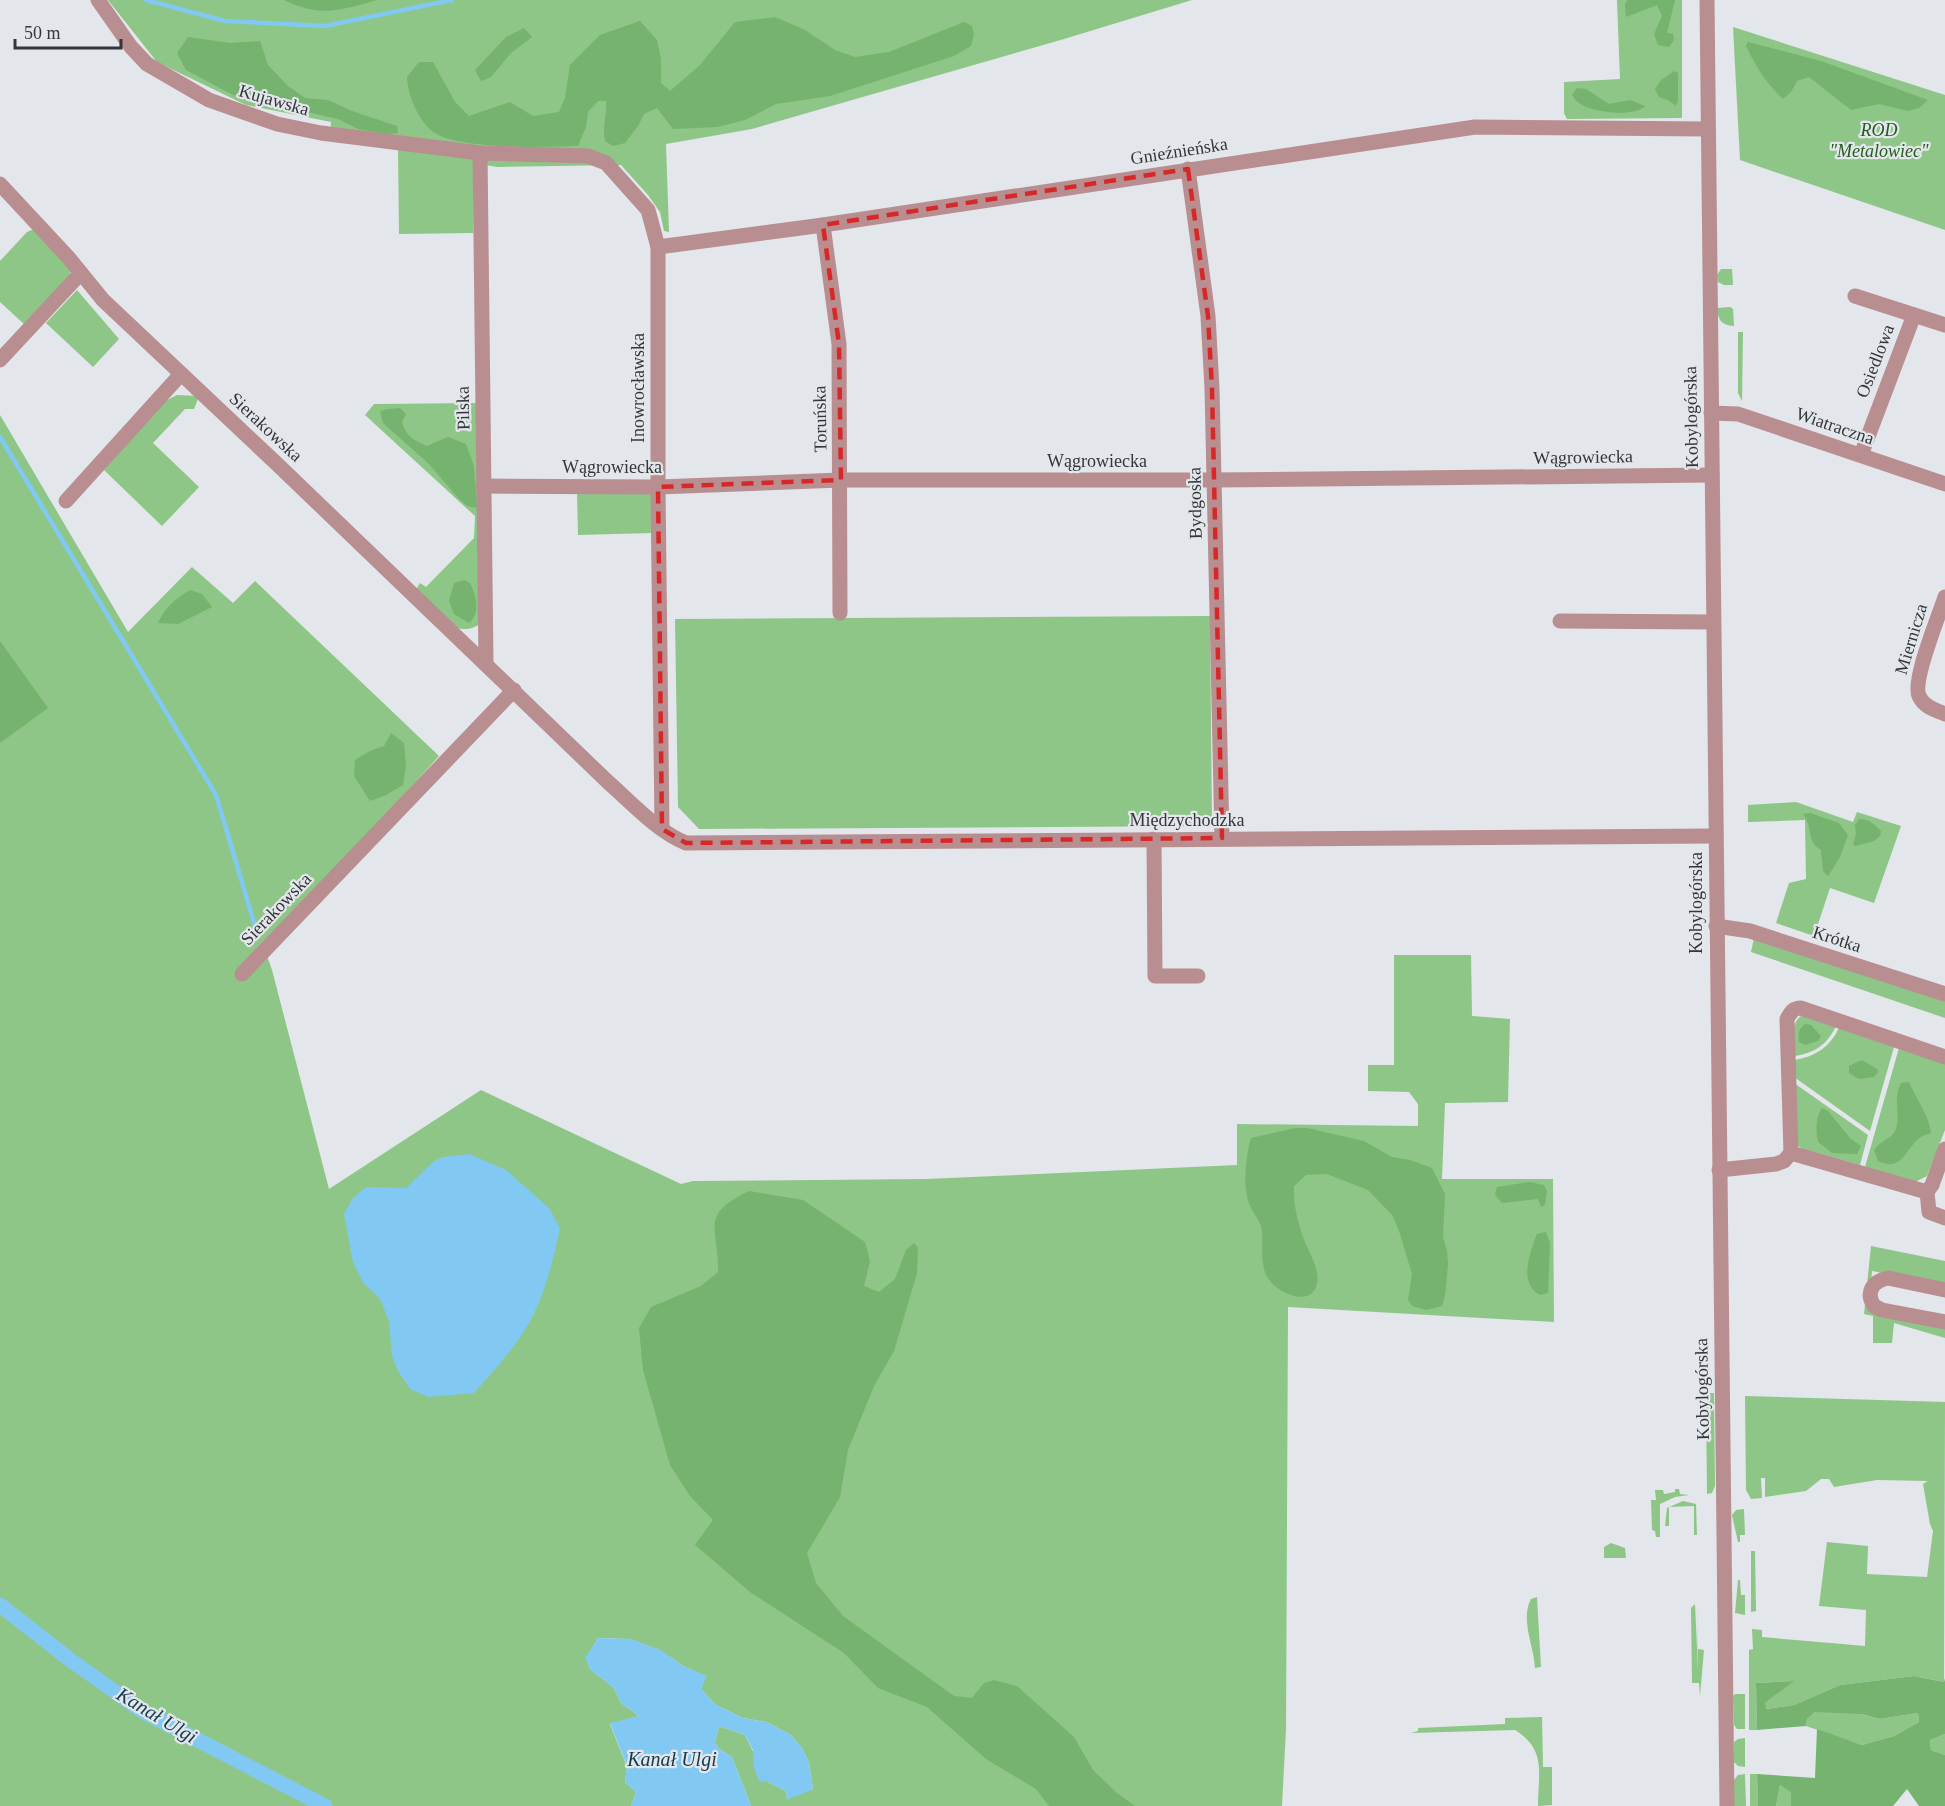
<svg xmlns="http://www.w3.org/2000/svg" width="1945" height="1806" font-family="Georgia,serif">
	<style>
		.green { fill: #8dc686 }
		.forest { fill: #75b36e }
		.water { fill: #81c9f3 }
		.lines { fill: none; stroke-linecap: round; stroke-linejoin: round }
		.stream { stroke: #81c9f3; stroke-width: 4.5 }
		.canal { stroke: #81c9f3; stroke-width: 15 }
		.minor { stroke: #b98e90; stroke-width: 15 }
		.tertiary { stroke: #b98e90; stroke-width: 15 }
		.marked { fill: none; stroke: #d62828; stroke-width: 4.5; stroke-dasharray: 12 8; stroke-linejoin: round }
		.labels { text-anchor: middle; stroke-width: 4.5; stroke-linejoin: round; paint-order: stroke }
		.street-label { font-size: 18px; fill: #343638; stroke: #e3e6eb }
		.park-label { font-size: 18px; font-style: italic; fill: #205e1b; stroke: #e3e6eb }
		.water-label { font-size: 20px; font-style: italic; fill: #123b50; stroke: #e3e6eb }
	</style>
	<rect width="100%" height="100%" fill="#e3e6eb"/>
	<!-- green -->
	<g class="green">
		<path d="M 108,0 L 1192,0 L 1064,39 L 752,129 L 666,144 L 669,232 L 664,231 L 660,212 L 648,195 L 621,165 L 497,167 L 474,163 L 473,233 L 399,234 L 398,150 L 330,139 L 331,122 L 246,105 L 157,62 Z"/>
		<path d="M 1617,0 L 1682,0 L 1682,118 L 1567,119 L 1564,113 L 1564,82 L 1620,79 Z"/>
		<path d="M 1733,27 L 1945,95 L 1945,230 L 1740,160 Z"/>
		<path d="M 34,229 L 71,269 L 69,280 L 24,324 L 0,302 L 0,261 L 27,232 Z"/>
		<path d="M 1721,269 L 1732,269 L 1733,285 L 1724,285 L 1718,282 L 1717,275 Z"/>
		<path d="M 77,290 L 119,339 L 93,367 L 46,323 Z"/>
		<path d="M 1730,307 L 1733,309 L 1734,326 C 1721,325 1718,320 1717,308 Z"/>
		<path d="M 1738,332 L 1743,332 L 1742,401 L 1738,393 Z"/>
		<path d="M 177,395 L 199,396 L 194,409 L 185,409 L 153,443 L 199,487 L 162,526 L 104,470 L 163,402 Z"/>
		<path d="M 479,403 L 480,624 C 472,629 467,630 457,628 L 416,590 L 420,583 L 426,587 L 474,538 L 475,516 L 365,415 L 374,404 Z"/>
		<path d="M 0,415 L 128,632 L 192,567 L 233,603 L 255,581 L 439,756 L 265,950 L 272,970 L 329,1189 L 481,1090 L 681,1184 L 693,1181 L 927,1179 L 1237,1165 L 1237,1124 L 1418,1126 L 1418,1104 L 1409,1092 L 1368,1091 L 1368,1065 L 1394,1065 L 1394,955 L 1471,955 L 1472,1016 L 1510,1019 L 1508,1102 L 1445,1103 L 1442,1179 L 1553,1179 L 1554,1322 L 1288,1307 L 1286,1729 L 1282,1806 L 751,1806 L 732,1757 L 719,1749 L 715,1742 L 719,1726 L 745,1735 L 768,1782 L 786,1791 L 787,1799 L 813,1789 L 809,1763 L 802,1748 L 791,1735 L 766,1722 L 743,1718 L 716,1705 L 701,1689 L 706,1676 L 683,1666 L 660,1650 L 630,1639 L 598,1638 L 586,1658 L 590,1669 L 614,1688 L 621,1703 L 639,1716 L 610,1724 L 627,1767 L 625,1782 L 636,1792 L 631,1806 L 0,1806 Z"/>
		<path d="M 651,490 L 652,533 L 578,535 L 577,491 Z"/>
		<path d="M 1210,616 L 1212,826 L 699,829 L 678,807 L 675,619 Z"/>
		<path d="M 1796,802 L 1853,822 L 1857,812 L 1901,826 L 1874,903 L 1830,888 L 1814,936 L 1776,923 L 1789,883 L 1806,879 L 1805,820 L 1748,822 L 1748,805 Z"/>
		<path d="M 1754,938 L 1945,1000 L 1945,1018 L 1751,952 Z"/>
		<path d="M 1803,1015 L 1836,1026 C 1827,1045 1815,1053 1794,1056 C 1794,1042 1789,1022 1803,1015 Z"/>
		<path d="M 1839,1028 L 1894,1047 L 1870,1131 L 1794,1077 L 1794,1060 C 1815,1057 1830,1047 1839,1028 Z"/>
		<path d="M 1899,1048 L 1945,1064 L 1945,1130 L 1927,1176 L 1915,1182 L 1865,1167 Z"/>
		<path d="M 1794,1083 L 1868,1135 L 1860,1165 L 1803,1149 L 1798,1146 Z"/>
		<path d="M 1871,1246 L 1945,1261 L 1945,1285 L 1872,1271 L 1869,1307 L 1945,1325 L 1945,1338 L 1894,1323 L 1892,1343 L 1873,1343 L 1873,1316 L 1864,1314 Z"/>
		<path d="M 1710,1393 L 1714,1393 L 1715,1486 L 1712,1493 L 1707,1494 L 1706,1397 Z"/>
		<path d="M 1745,1396 L 1945,1402 L 1944,1682 L 1914,1676 L 1840,1685 L 1794,1705 L 1765,1709 L 1765,1703 L 1793,1681 L 1756,1683 L 1757,1730 L 1749,1730 L 1749,1650 L 1753,1649 L 1752,1629 L 1762,1630 L 1762,1637 L 1865,1646 L 1866,1610 L 1819,1606 L 1827,1542 L 1868,1546 L 1867,1574 L 1927,1577 L 1933,1531 L 1930,1524 L 1923,1484 L 1928,1481 L 1877,1480 L 1834,1487 L 1829,1479 L 1821,1479 L 1806,1491 L 1765,1497 L 1765,1478 L 1761,1478 L 1762,1498 L 1751,1499 L 1746,1490 Z"/>
		<path d="M 1675,1489 L 1679,1489 L 1680,1494 L 1689,1495 L 1675,1497 L 1660,1504 L 1660,1537 L 1656,1537 L 1655,1531 L 1652,1530 L 1651,1500 L 1656,1500 L 1655,1490 L 1663,1490 L 1664,1494 L 1675,1492 Z"/>
		<path d="M 1683,1501 L 1696,1504 L 1697,1535 L 1694,1535 L 1694,1506 L 1669,1507 L 1669,1526 L 1665,1526 L 1667,1508 Z"/>
		<path d="M 1744,1509 L 1745,1535 L 1740,1535 L 1740,1542 L 1738,1542 L 1732,1515 L 1736,1510 Z"/>
		<path d="M 1611,1543 L 1625,1548 L 1626,1558 L 1604,1558 L 1604,1547 Z"/>
		<path d="M 1751,1551 L 1755,1551 L 1756,1611 L 1751,1612 Z"/>
		<path d="M 1738,1580 L 1740,1580 L 1741,1595 L 1745,1595 L 1745,1615 L 1735,1613 Z"/>
		<path d="M 1537,1597 L 1541,1667 L 1535,1668 C 1534,1646 1520,1619 1531,1599 Z"/>
		<path d="M 1697,1602 L 1698,1649 L 1704,1650 L 1700,1696 L 1699,1683 L 1692,1683 L 1691,1608 L 1695,1604 L 1698,1671 Z"/>
		<path d="M 1735,1694 L 1745,1694 L 1745,1729 L 1737,1729 L 1734,1725 L 1733,1696 Z"/>
		<path d="M 1833,1711 L 1857,1713 L 1880,1719 L 1918,1713 L 1919,1722 L 1894,1736 L 1862,1745 L 1806,1726 L 1807,1719 L 1815,1712 Z"/>
		<path d="M 1542,1717 L 1543,1767 L 1552,1767 L 1552,1805 L 1538,1806 C 1538,1773 1547,1750 1515,1730 L 1411,1733 L 1418,1731 L 1418,1728 L 1505,1724 L 1505,1718 Z"/>
		<path d="M 1945,1734 L 1945,1755 L 1931,1750 L 1930,1740 Z"/>
		<path d="M 1745,1738 L 1745,1767 L 1738,1766 L 1734,1762 L 1734,1742 L 1738,1739 Z"/>
		<path d="M 1745,1774 L 1746,1806 L 1734,1806 L 1734,1780 L 1738,1775 Z"/>
		<path d="M 1750,1774 L 1757,1774 L 1758,1806 L 1750,1806 Z"/>
		<path d="M 1780,1785 L 1791,1793 L 1791,1806 L 1776,1806 Z"/>
	</g>
	<!-- forest -->
	<g class="forest">
		<path d="M 284,0 L 378,0 C 339,10 322,18 284,0 Z"/>
		<path d="M 1627,0 L 1675,0 L 1667,33 L 1673,34 L 1674,40 L 1669,47 L 1658,45 L 1654,34 L 1662,16 L 1657,5 L 1626,17 L 1625,5 Z"/>
		<path d="M 775,17 L 805,30 L 835,50 L 855,57 L 889,52 L 964,22 L 972,26 L 974,35 L 971,46 L 954,56 L 830,96 L 776,104 L 745,120 L 718,127 L 673,129 L 657,108 L 644,114 L 638,126 L 625,143 L 613,146 L 605,141 C 602,127 607,115 606,101 L 598,101 L 588,112 L 586,127 L 578,146 C 548,147 455,150 432,131 C 417,118 408,95 407,77 L 419,62 L 433,62 L 455,102 L 469,116 L 510,102 L 533,116 L 559,112 L 565,98 L 570,65 L 600,35 L 640,21 L 657,40 L 661,59 L 661,83 L 670,91 L 700,65 L 735,22 Z"/>
		<path d="M 524,28 L 532,37 L 511,53 L 491,77 L 481,81 L 475,70 L 506,37 Z"/>
		<path d="M 188,37 L 230,43 L 260,41 L 268,65 L 288,86 L 305,98 L 328,100 L 352,111 L 397,126 L 398,133 L 386,134 L 358,129 L 338,119 L 233,95 L 186,70 L 177,53 Z"/>
		<path d="M 1748,42 L 1821,61 L 1928,100 L 1919,108 L 1908,111 L 1879,104 L 1851,110 L 1809,77 L 1797,81 L 1791,92 L 1783,99 C 1766,83 1756,67 1746,46 Z"/>
		<path d="M 1674,71 L 1678,73 L 1678,100 L 1676,106 L 1668,100 L 1659,97 L 1655,89 L 1661,80 Z"/>
		<path d="M 1577,88 L 1586,89 L 1609,104 L 1630,100 L 1645,106 C 1634,118 1590,112 1579,103 C 1576,101 1574,98 1572,95 Z"/>
		<path d="M 400,408 L 406,414 L 402,422 C 406,437 414,440 427,446 L 448,437 L 466,444 L 474,466 L 477,508 L 467,506 L 458,498 L 429,464 L 383,423 L 380,411 L 388,409 Z"/>
		<path d="M 464,580 L 470,583 C 476,595 481,613 469,623 L 454,614 L 449,601 L 454,583 Z"/>
		<path d="M 190,590 L 202,594 L 212,607 L 178,624 L 158,623 C 165,607 175,599 190,590 Z"/>
		<path d="M 0,641 L 48,708 L 0,743 Z"/>
		<path d="M 391,733 L 404,743 L 406,766 L 403,785 L 386,795 L 370,801 L 354,776 L 355,760 L 370,751 L 384,746 Z"/>
		<path d="M 1810,813 L 1839,823 L 1848,835 L 1840,857 L 1828,876 L 1823,871 L 1821,850 C 1805,840 1814,828 1803,814 Z"/>
		<path d="M 1859,819 C 1867,818 1876,825 1881,831 L 1880,836 L 1874,841 L 1855,846 L 1853,844 L 1856,834 L 1855,825 Z"/>
		<path d="M 1805,1024 L 1811,1025 L 1821,1036 L 1818,1041 L 1805,1045 L 1799,1042 C 1798,1034 1798,1029 1805,1024 Z"/>
		<path d="M 1862,1060 L 1877,1069 L 1878,1072 L 1874,1077 L 1859,1079 L 1849,1073 L 1849,1066 Z"/>
		<path d="M 1909,1082 C 1916,1099 1929,1115 1931,1133 C 1926,1135 1921,1136 1917,1140 C 1905,1152 1900,1172 1878,1161 L 1874,1150 C 1881,1140 1891,1139 1895,1131 C 1902,1117 1892,1099 1901,1083 Z"/>
		<path d="M 1822,1108 L 1828,1111 L 1850,1138 L 1861,1146 L 1857,1154 L 1832,1153 L 1818,1142 C 1816,1131 1815,1118 1822,1108 Z"/>
		<path d="M 1295,1128 L 1307,1128 L 1364,1141 L 1392,1157 L 1410,1160 L 1432,1168 L 1445,1194 L 1443,1237 L 1447,1251 L 1448,1264 L 1445,1296 L 1442,1306 L 1426,1310 L 1412,1306 L 1408,1300 L 1412,1274 L 1400,1234 L 1393,1216 L 1368,1190 L 1327,1174 L 1306,1175 L 1294,1186 C 1293,1205 1298,1222 1304,1240 C 1309,1253 1320,1269 1317,1283 C 1312,1311 1270,1291 1265,1272 C 1260,1258 1264,1241 1261,1226 C 1259,1219 1253,1213 1250,1206 C 1242,1189 1246,1155 1251,1138 Z"/>
		<path d="M 1530,1182 L 1544,1185 L 1547,1191 L 1545,1205 L 1541,1207 L 1538,1199 L 1502,1203 L 1495,1195 L 1497,1187 Z"/>
		<path d="M 749,1191 L 803,1200 L 865,1242 L 870,1261 L 864,1286 L 879,1292 L 895,1279 L 906,1250 L 914,1243 L 918,1248 L 917,1273 L 894,1351 L 874,1386 L 848,1450 L 840,1497 L 807,1553 L 816,1583 L 843,1616 L 954,1696 L 972,1698 L 984,1683 L 994,1680 L 1017,1686 L 1074,1737 L 1093,1770 L 1117,1793 L 1135,1806 L 1049,1806 L 1036,1789 L 986,1759 L 927,1707 L 878,1688 L 844,1653 L 750,1592 L 695,1545 L 713,1520 L 690,1496 L 670,1465 L 643,1370 L 639,1328 L 651,1307 L 701,1286 L 718,1272 C 719,1226 698,1216 749,1191 Z"/>
		<path d="M 1546,1232 L 1550,1243 L 1548,1293 L 1540,1295 C 1518,1284 1530,1252 1537,1234 Z"/>
		<path d="M 1914,1676 L 1944,1682 L 1945,1678 L 1945,1734 L 1930,1740 L 1931,1750 L 1945,1755 L 1945,1806 L 1919,1806 L 1907,1789 L 1893,1806 L 1791,1806 L 1791,1793 L 1780,1785 L 1776,1806 L 1758,1806 L 1757,1774 L 1815,1778 L 1817,1729 L 1862,1745 L 1894,1736 L 1919,1722 L 1918,1713 L 1880,1719 L 1861,1714 L 1815,1712 L 1807,1719 L 1806,1726 L 1757,1730 L 1756,1683 L 1794,1681 L 1765,1703 L 1766,1709 L 1794,1705 L 1840,1685 Z"/>
	</g>
	<!-- water -->
	<g class="water">
		<path d="M 469,1154 L 506,1170 L 549,1208 L 560,1228 C 553,1263 542,1306 521,1336 C 507,1357 490,1375 474,1393 L 428,1397 L 410,1389 L 398,1371 L 392,1356 L 389,1321 L 380,1299 L 363,1283 L 353,1262 L 344,1214 L 353,1198 L 366,1187 L 406,1188 L 434,1161 L 443,1157 Z"/>
		<path d="M 598,1638 L 630,1639 L 661,1650 L 683,1666 L 707,1676 L 701,1689 L 716,1705 L 743,1718 L 766,1722 L 791,1735 L 802,1748 L 809,1763 L 813,1789 L 787,1800 L 786,1791 L 768,1782 L 759,1781 L 754,1768 L 753,1750 L 745,1735 L 719,1726 L 715,1742 L 719,1749 L 732,1757 L 751,1806 L 631,1806 L 636,1792 L 625,1782 L 627,1766 L 610,1723 L 639,1716 L 621,1703 L 614,1688 L 590,1669 L 585,1658 Z"/>
	</g>
	<g class="lines">
		<!-- stream -->
		<g class="stream">
			<path d="M 146,0 L 225,21 L 325,26 L 452,0"/>
			<path d="M 0,437 L 216,795 L 258,936"/>
		</g>
		<!-- canal -->
		<path class="canal" d="M 0,1605 L 69,1659 L 142,1711 L 325,1806"/>
		<!-- minor -->
		<g class="minor">
			<path d="M 98,0 L 131,47 L 147,64 L 209,100 L 277,124 L 321,133 L 480,153 L 588,156 L 606,163 L 648,210 L 658,247 L 658,487 L 662,829"/>
			<path d="M 480,153 L 486,664"/>
			<path d="M 1188,169 L 1208,316 L 1212,388 L 1222,838"/>
			<path d="M 0,184 L 68,257 L 103,300 L 277,464 L 609,783 C 633,804 657,831 686,843 L 1715,836"/>
			<path d="M 823,225 L 839,344 L 840,613"/>
			<path d="M 658,247 L 823,225 L 1475,127 L 1708,129"/>
			<path d="M 1855,296 L 1945,325"/>
			<path d="M 0,360 L 81,273"/>
			<path d="M 1861,455 L 1914,315"/>
			<path d="M 483,486 L 658,487 L 841,480 L 1213,480 L 1712,475"/>
			<path d="M 66,501 L 181,374"/>
			<path d="M 1945,597 C 1939,616 1912,680 1919,696 C 1924,707 1935,710 1945,714"/>
			<path d="M 1560,621 L 1713,622"/>
			<path d="M 1154,839 L 1155,976 L 1198,976"/>
			<path d="M 1716,926 L 1750,931 L 1945,994"/>
			<path d="M 242,974 L 514,690"/>
			<path d="M 1945,1149 L 1932,1185 L 1927,1192 L 1929,1212 L 1945,1218"/>
			<path d="M 1719,1170 L 1776,1164 L 1784,1161 L 1791,1153"/>
			<path d="M 1927,1192 L 1791,1153 L 1787,1019 C 1791,1012 1793,1008 1801,1008 L 1945,1057"/>
			<path d="M 1945,1290 L 1888,1278 C 1873,1281 1865,1292 1874,1306 L 1882,1310 L 1945,1322"/>
		</g>
		<!-- tertiary -->
		<g class="tertiary">
			<path d="M 1707,0 L 1727,1806"/>
			<path d="M 1711,413 L 1738,414 L 1945,484"/>
		</g>
	</g>
	<!-- marked area -->
	<path class="marked" d="M 1188,169 L 1208,316 L 1212,388 L 1222,838 L 686,843 L 662,829 L 658,487 L 841,480 L 839,344 L 823,225 Z"/>
	<g class="labels">
		<!-- street labels -->
		<g class="street-label">
			<text transform="translate(274 100) rotate(16)" y="6">Kujawska</text>
			<text transform="translate(1179 151) rotate(-9)" y="6">Gnieźnieńska</text>
			<text transform="translate(1875 361) rotate(-69)" y="6">Osiedlowa</text>
			<text transform="translate(638 388) rotate(-90)" y="6">Inowrocławska</text>
			<text transform="translate(463 408) rotate(-91)" y="6">Pilska</text>
			<text transform="translate(1691 417) rotate(-91)" y="6">Kobylogórska</text>
			<text transform="translate(820 419) rotate(-91)" y="6">Toruńska</text>
			<text transform="translate(1835 426) rotate(19)" y="6">Wiatraczna</text>
			<text transform="translate(266 427) rotate(43)" y="6">Sierakowska</text>
			<text transform="translate(1583 457) rotate(-1)" y="6">Wągrowiecka</text>
			<text x="1097" y="467">Wągrowiecka</text>
			<text x="612" y="473">Wągrowiecka</text>
			<text transform="translate(1195 503) rotate(-91)" y="6">Bydgoska</text>
			<text transform="translate(1911 639) rotate(-73)" y="6">Miernicza</text>
			<text x="1187" y="826">Międzychodzka</text>
			<text transform="translate(1696 903) rotate(-90)" y="6">Kobylogórska</text>
			<text transform="translate(276 909) rotate(-46)" y="6">Sierakowska</text>
			<text transform="translate(1837 939) rotate(18)" y="6">Krótka</text>
			<text transform="translate(1702 1389) rotate(-91)" y="6">Kobylogórska</text>
		</g>
		<!-- park labels -->
		<g class="park-label">
			<text x="1879" y="136">ROD<tspan x="1879" dy="21">"Metalowiec"</tspan></text>
		</g>
		<!-- water labels -->
		<g class="water-label">
			<text transform="translate(157 1715) rotate(31)" y="7">Kanał Ulgi</text>
			<text x="672" y="1766">Kanał Ulgi</text>
		</g>
	</g>
	<!-- scale -->
	<path d="M15 39v9h106v-9" fill="none" stroke="#343638" stroke-width="3"/>
	<text x="24" y="39" font-size="18" fill="#343638" stroke="#e3e6eb" stroke-width="4.5" paint-order="stroke">50 m</text>
</svg>
